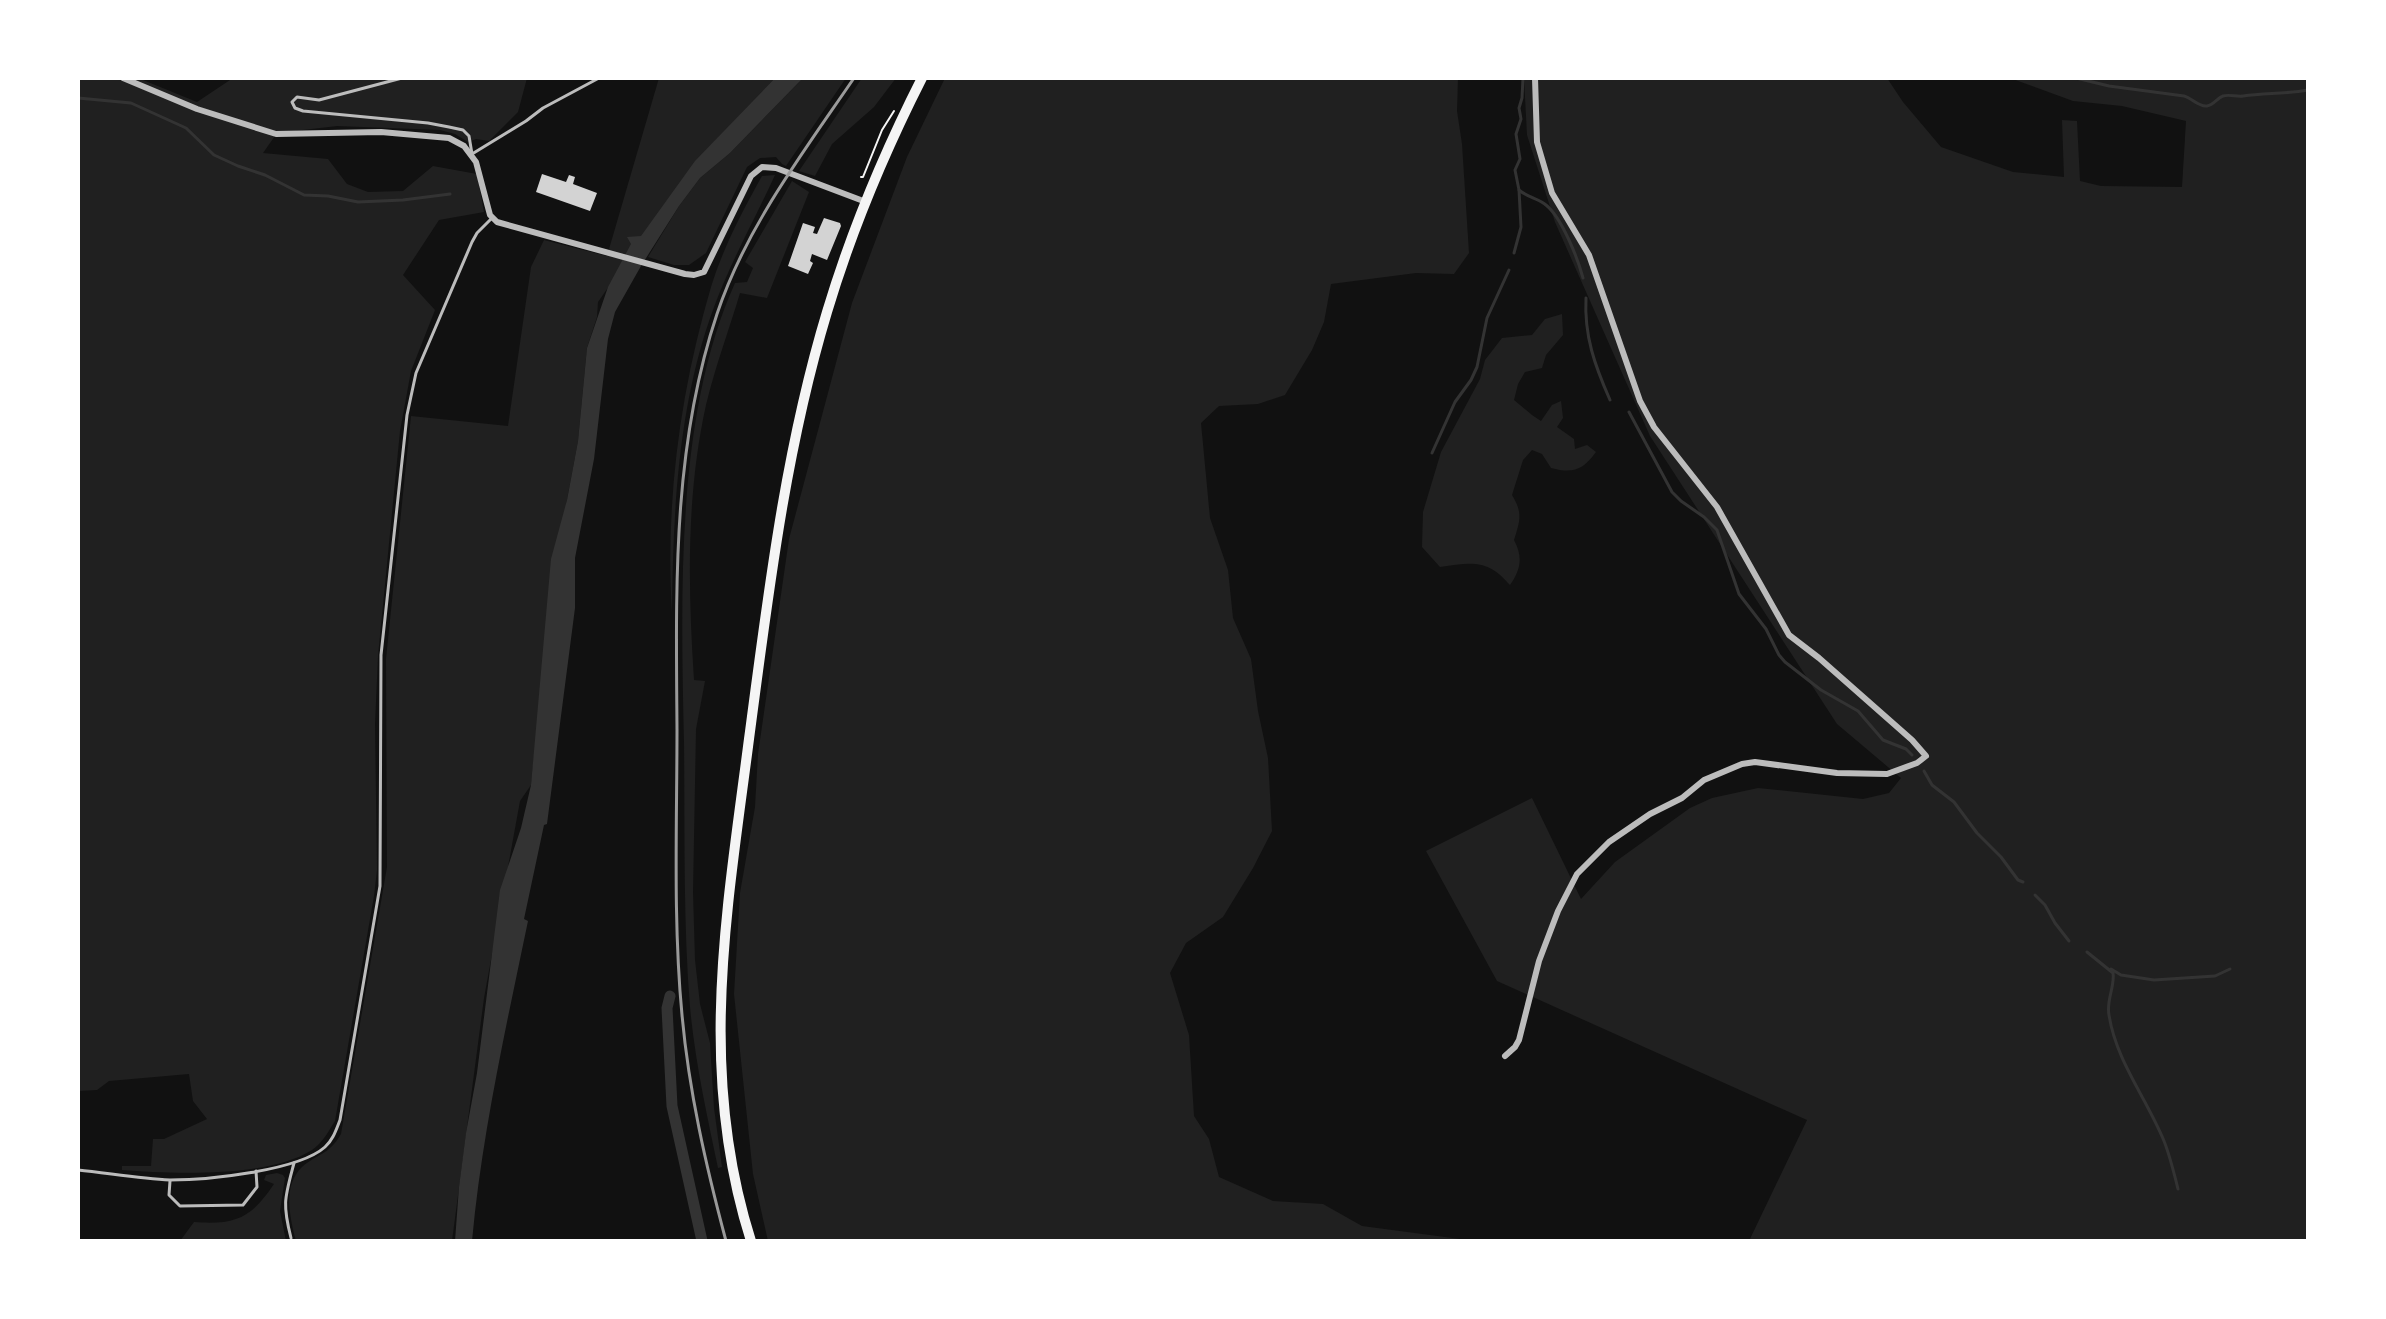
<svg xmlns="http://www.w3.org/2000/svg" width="2386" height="1319" font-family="Mulish,sans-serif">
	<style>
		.green { fill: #202020 }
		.water { fill: #333 }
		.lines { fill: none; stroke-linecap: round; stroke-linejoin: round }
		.stream { stroke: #333; stroke-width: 3 }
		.canal { stroke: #333; stroke-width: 11 }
		.building { fill: #d3d3d3 }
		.path { stroke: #f5f5f5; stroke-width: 2 }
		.service { stroke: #bcbcbc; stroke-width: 3 }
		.minor { stroke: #bcbcbc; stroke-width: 6 }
		.primary { stroke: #f5f5f5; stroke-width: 10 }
		.rail { stroke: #9a9a9a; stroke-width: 3 }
	</style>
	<rect width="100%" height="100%" fill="#111"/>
	<!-- green -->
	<g class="green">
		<path d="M 78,78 L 138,78 L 197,102 L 233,78 L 527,78 L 518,112 L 489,141 L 476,139 L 468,142 L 455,134 L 440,130 L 337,126 L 277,133 L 263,153 L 328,159 L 347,184 L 368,192 L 403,191 L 433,166 L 477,174 L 484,212 L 439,220 L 403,275 L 435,310 L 411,371 L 400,431 L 378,656 L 375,724 L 377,870 L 374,896 L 335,1121 C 328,1132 323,1142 312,1150 C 268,1178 172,1174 122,1170 L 122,1166 L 151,1166 L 153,1139 L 164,1139 L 207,1119 L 193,1101 L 189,1074 L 109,1081 L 97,1090 L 78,1091 Z"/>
		<path d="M 659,78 L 775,78 L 697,160 L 598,302 L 597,317 L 587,348 L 578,441 L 567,500 L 538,719 L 531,785 L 520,801 L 484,998 L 452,1241 L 296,1241 C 290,1218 282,1186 302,1167 C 318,1153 328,1156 341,1134 L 387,867 L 386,659 L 411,416 L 508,426 L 531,267 L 544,240 L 607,256 Z"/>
		<path d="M 803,78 L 846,78 L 786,166 L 782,164 L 776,157 L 760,158 L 747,167 L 706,253 L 689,265 L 674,265 L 648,257 L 679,206 L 700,178 L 730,153 Z"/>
		<path d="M 862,78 L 896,78 L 874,107 L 832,144 L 815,176 L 799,171 Z"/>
		<path d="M 945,78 L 1458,78 L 1457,111 L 1462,144 L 1469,253 L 1454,274 L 1416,273 L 1331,284 L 1324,322 L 1312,350 L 1285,395 L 1258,404 L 1219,406 L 1201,423 L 1210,518 L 1228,570 L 1233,618 L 1251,659 L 1258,711 L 1268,758 L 1272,831 L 1253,868 L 1223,917 L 1186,943 L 1170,973 L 1189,1035 L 1194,1116 L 1209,1139 L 1219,1177 L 1273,1201 L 1323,1204 L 1362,1226 L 1475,1241 L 768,1241 L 753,1174 L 734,994 L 740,893 L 755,807 L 758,754 L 789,539 L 852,303 L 907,157 Z"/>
		<path d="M 1524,78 L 1887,78 L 1903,102 L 1941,147 L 2013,172 L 2064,177 L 2062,120 L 2077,121 L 2080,181 L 2101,186 L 2182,187 L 2186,121 L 2122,106 L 2073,101 L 2010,78 L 2308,78 L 2308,1241 L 1749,1241 L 1807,1120 L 1497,981 L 1426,851 L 1532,798 L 1581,899 L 1615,862 L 1690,808 L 1712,798 L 1758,788 L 1863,799 L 1889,793 L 1901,778 L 1837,724 L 1650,436 L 1555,222 L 1527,135 Z"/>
		<path d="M 775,175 C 755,219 731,261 714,307 C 678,404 673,511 672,613 C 665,504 680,392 711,287 C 723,248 742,212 762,176 Z"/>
		<path d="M 792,181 L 809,192 L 767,298 L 740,293 C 729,330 715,367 706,405 C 686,496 688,587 694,680 L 705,681 L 696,729 L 693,892 L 695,960 L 700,1004 L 710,1043 L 714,1108 L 722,1167 L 718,1168 C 707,1115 695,1062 690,1007 C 683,919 685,830 684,742 C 681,598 675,415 735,283 L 747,282 L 753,268 L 745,262 Z"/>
		<path d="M 1562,314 L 1563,335 L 1546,355 L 1542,368 L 1525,372 L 1518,384 L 1514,400 L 1532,415 L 1541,421 L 1552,405 L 1561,401 L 1563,418 L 1557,427 L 1574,439 L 1575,449 L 1587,445 L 1596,452 C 1583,470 1573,474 1551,468 L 1542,454 L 1532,450 L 1523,460 L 1512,495 C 1523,513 1520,521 1514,540 C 1523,557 1521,569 1510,585 C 1488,559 1472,562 1440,567 L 1422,547 L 1423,512 L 1441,452 L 1480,379 L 1485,360 L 1502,338 L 1532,335 L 1545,319 Z"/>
		<path d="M 277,1173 L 283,1175 L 285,1178 L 280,1211 L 286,1241 L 180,1241 L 194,1222 C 236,1225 251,1218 274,1184 L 264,1180 L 266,1175 Z"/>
	</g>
	<!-- water -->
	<path class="water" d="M 775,78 L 803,78 L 730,153 L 700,178 L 679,206 L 641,266 L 615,312 L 608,339 L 594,459 L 575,558 L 575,608 L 547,824 L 544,825 L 524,919 L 528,921 C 506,1027 482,1133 472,1241 L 455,1241 L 459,1187 L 466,1133 L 477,1073 L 500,890 L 521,828 L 531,785 L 551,559 L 567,500 L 578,441 L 587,348 L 608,287 L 631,244 L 627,237 L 641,236 L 695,161 Z"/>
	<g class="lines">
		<!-- stream -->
		<g class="stream">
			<path d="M 1523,78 L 1522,98 L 1519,108 L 1521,119 L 1516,134 L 1520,159 L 1515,170 L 1519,190 C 1527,197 1539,199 1546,205 C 1562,218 1578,259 1583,278"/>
			<path d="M 2076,78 L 2109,86 L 2184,96 C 2192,98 2198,107 2207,106 C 2214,105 2217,98 2223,96 C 2229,94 2237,97 2243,96 C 2265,93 2286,94 2308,90"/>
			<path d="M 78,98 L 131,103 L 186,128 L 214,155 L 238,166 L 265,175 L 304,195 L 328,196 L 358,202 L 403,200 L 450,194"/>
			<path d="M 1514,253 L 1521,227 L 1519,190"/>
			<path d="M 1586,298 C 1584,336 1595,366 1610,400"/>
			<path d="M 1629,412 L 1672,492 L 1681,501 L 1704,517 L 1717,530 L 1739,594 L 1766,629 L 1779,655 L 1785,662 L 1821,690 L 1858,711 L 1883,740 L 1906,749 L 1912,755"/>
			<path d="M 1432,453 L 1455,402 L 1471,380 L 1477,367 L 1487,318 L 1509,270"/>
			<path d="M 1924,771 L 1932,785 L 1954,802 L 1977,833 L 2001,857 L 2018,880 L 2023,882"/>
			<path d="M 2035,895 L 2045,905 L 2055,923 L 2069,941"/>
			<path d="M 2087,952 L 2113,973 C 2115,987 2106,1000 2109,1015 C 2116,1061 2147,1099 2164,1141 C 2170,1156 2174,1173 2178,1189"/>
			<path d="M 2111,969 L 2121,975 L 2154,980 L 2215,976 L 2230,969"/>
		</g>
		<!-- canal -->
		<path class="canal" d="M 670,996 L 667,1008 L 672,1106 L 702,1241"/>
	</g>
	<!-- building -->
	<g class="building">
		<path d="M 542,174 L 566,182 L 569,175 L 575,177 L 573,184 L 597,193 L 590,211 L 536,192 Z"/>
		<path d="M 824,218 L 840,223 L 841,226 L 827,260 L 812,254 L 810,261 L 813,263 L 808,274 L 788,266 L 803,223 L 815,227 L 813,233 L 817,234 Z"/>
	</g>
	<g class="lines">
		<!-- path -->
		<path class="path" d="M 861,177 L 863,177 L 882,130 L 894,111"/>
		<!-- service -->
		<g class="service">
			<path d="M 402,78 L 319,100 L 297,97 L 292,102 L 295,108 L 303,111 L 428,123 L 449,127 L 463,130 L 469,136 L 472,154 L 526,121 L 543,108 L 599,78"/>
			<path d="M 78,1170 C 108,1173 140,1179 170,1180 C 207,1180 298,1171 325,1147 C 333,1140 336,1130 340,1120 L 380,886 L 381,655 L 407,415 L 416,373 L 472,242 L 477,233 L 492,218"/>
			<path d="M 170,1181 L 169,1195 L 180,1206 L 243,1205 L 257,1187 L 256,1171"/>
			<path d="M 291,1238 C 282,1203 285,1197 294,1163"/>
		</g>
		<!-- minor -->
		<g class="minor">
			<path d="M 123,78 L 197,109 L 276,134 L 381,132 L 449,138 L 464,146 L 476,162 L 490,215 L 497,222 L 685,274 L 694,275 L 704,272 L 751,176 L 762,167 L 776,168 L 866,202"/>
			<path d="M 1505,1056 L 1515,1047 L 1519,1040 L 1539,961 L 1558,911 L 1577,874 L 1609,842 L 1650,814 L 1682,798 L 1704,780 L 1742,764 L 1755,762 L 1837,773 L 1887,774 L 1917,763 L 1926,756 L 1912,740 L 1819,658 L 1789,635 L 1717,507 L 1654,427 L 1640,401 L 1589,255 L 1552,193 L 1537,142 L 1535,78"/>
		</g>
		<!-- primary -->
		<path class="primary" d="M 751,1241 C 697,1072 727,910 749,739 C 768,596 785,451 827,312 C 851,232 884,153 922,78"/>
		<!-- rail -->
		<path class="rail" d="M 726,1241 C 706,1166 689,1092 682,1015 C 673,920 677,824 677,729 C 676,589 672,448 717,314 C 746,227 803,153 854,78"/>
	</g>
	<!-- border -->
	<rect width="2386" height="1319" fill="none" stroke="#ffffff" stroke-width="160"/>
</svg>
